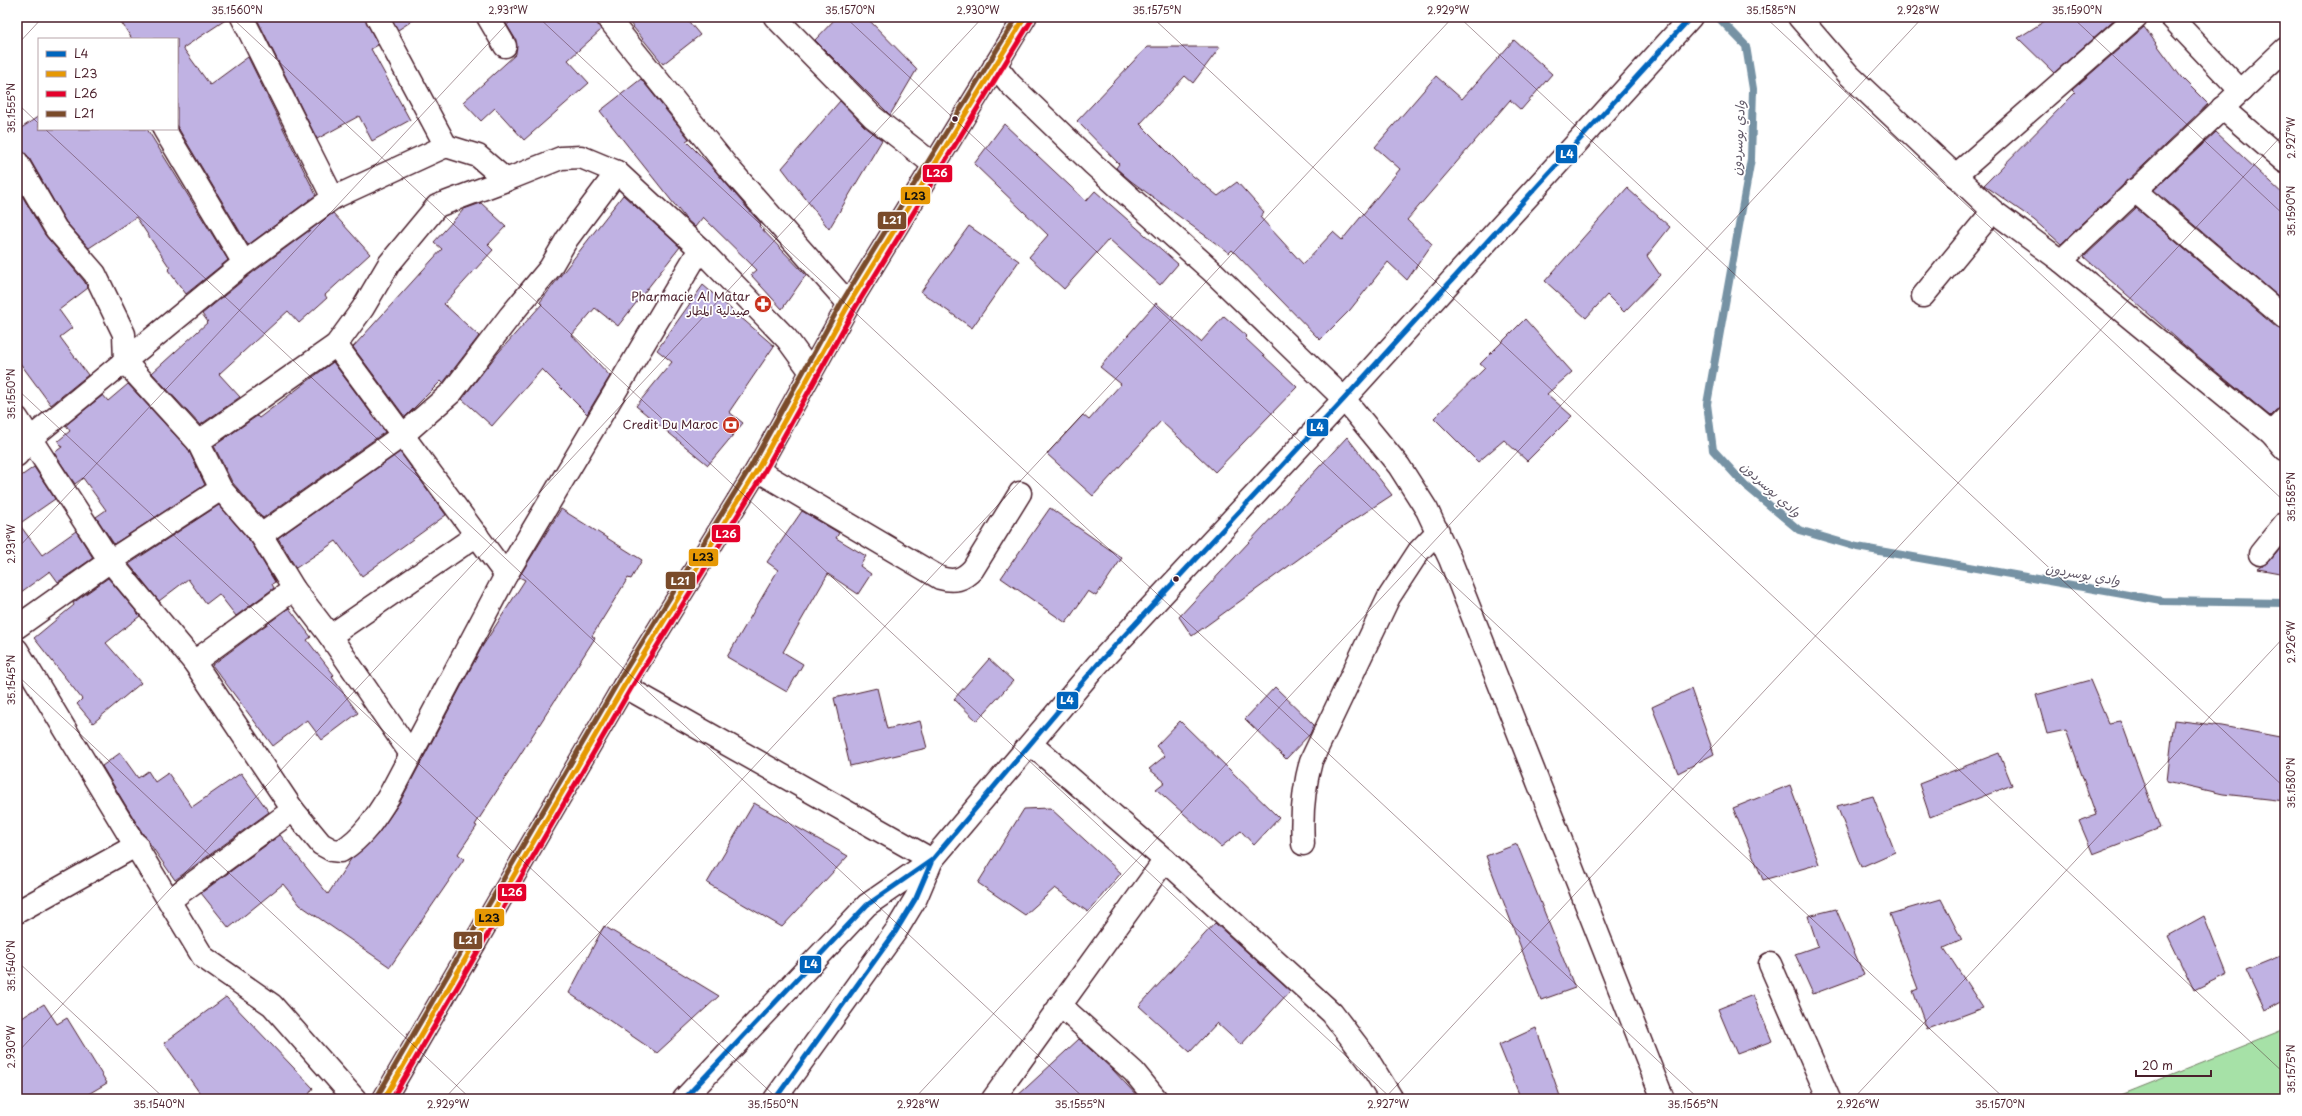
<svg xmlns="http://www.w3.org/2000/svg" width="2302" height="1116" font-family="'Playpen Sans','Playpen Sans Arabic',sans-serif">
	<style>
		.green { fill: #a6e1a7; stroke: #788069 }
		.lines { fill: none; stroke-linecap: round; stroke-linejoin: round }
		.stream { stroke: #7692a4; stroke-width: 8 }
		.building { fill: #c0b2e3; stroke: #4a1f2b }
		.street-casing { stroke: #4a1f2b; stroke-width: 25 }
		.secondary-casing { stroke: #4a1f2b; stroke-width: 25 }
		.primary-casing { stroke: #4a1f2b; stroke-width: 25 }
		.street { stroke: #fff; stroke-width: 22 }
		.secondary { stroke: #fff; stroke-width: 22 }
		.primary { stroke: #fff; stroke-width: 22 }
		.bus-1-casing { stroke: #fff; stroke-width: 8 }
		.bus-2-casing { stroke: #fff; stroke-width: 8 }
		.bus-3-casing { stroke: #fff; stroke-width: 8 }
		.bus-4-casing { stroke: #fff; stroke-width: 8 }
		.bus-1 { stroke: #0065bd; stroke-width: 5 }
		.bus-2 { stroke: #e69804; stroke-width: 5 }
		.bus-3 { stroke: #e4002b; stroke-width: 5 }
		.bus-4 { stroke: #7a4b2a; stroke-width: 5 }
		.ticks { fill: none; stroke: #4a1f2b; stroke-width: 1; stroke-opacity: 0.45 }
		.bus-dot { fill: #4a1f2b; stroke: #fff; stroke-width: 1.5 }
		.labels { text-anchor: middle; stroke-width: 3.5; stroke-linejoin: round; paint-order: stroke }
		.poi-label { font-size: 12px; fill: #4a1f2b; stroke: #fff; text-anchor: end }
		.water-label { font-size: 13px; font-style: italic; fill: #605867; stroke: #fff }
		.line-badge { stroke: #fff; stroke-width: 1.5 }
		.badge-label { font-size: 11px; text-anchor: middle; font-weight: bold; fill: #fff }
		.pale-badge-label { font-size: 11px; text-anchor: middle; font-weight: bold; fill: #111 }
		.neatline { fill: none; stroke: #4a1f2b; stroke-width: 1.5 }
		.ticks-label { font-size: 10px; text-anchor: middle; fill: #4a1f2b }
	</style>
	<rect width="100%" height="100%" fill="#fff"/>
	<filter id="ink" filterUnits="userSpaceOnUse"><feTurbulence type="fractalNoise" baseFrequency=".025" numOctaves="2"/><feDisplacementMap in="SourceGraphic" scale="8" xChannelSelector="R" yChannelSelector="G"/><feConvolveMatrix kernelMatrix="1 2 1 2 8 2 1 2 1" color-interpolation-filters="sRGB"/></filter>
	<g filter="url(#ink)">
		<!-- green -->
		<path class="green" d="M 2285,1029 L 2285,1099 L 2110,1099 Z"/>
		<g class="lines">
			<!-- stream -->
			<path class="stream" d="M 1718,17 L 1746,46 L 1753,89 L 1751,159 L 1707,404 L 1713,450 L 1744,484 L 1799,530 L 1857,547 L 2162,601 L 2285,603"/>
		</g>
		<!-- building -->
		<g class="building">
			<path d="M 118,17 L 230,17 L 183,48 L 210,85 L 248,57 L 316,195 L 248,245 L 177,126 L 177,39 L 132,39 Z"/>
			<path d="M 256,17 L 365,17 L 378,45 L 371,49 L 410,120 L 372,141 L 359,116 L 317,139 Z"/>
			<path d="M 391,17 L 418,17 L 398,30 Z"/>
			<path d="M 502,17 L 595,17 L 601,30 L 568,60 L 589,83 L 524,140 L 495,108 L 481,121 L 463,102 L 516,54 L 516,40 Z"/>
			<path d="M 625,17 L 685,17 L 700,35 L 663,64 Z"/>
			<path d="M 837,17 L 866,17 L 917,69 L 890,115 L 815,40 Z"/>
			<path d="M 2051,17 L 2117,17 L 2054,73 L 2018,38 Z"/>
			<path d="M 2144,27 L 2181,77 L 2208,104 L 2061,244 L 2034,220 L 1984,185 L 2075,93 L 2072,90 Z"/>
			<path d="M 1514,40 L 1552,74 L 1521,110 L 1510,100 L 1407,220 L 1432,244 L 1407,280 L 1388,262 L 1350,310 L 1320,340 L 1232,250 L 1229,253 L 1131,181 L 1116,168 L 1119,164 L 1077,121 L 1147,47 L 1220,47 L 1193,83 L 1185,76 L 1140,124 L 1188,172 L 1218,196 L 1237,182 L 1264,212 L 1260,217 L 1303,264 L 1333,232 L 1342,240 L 1400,169 L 1375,147 L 1436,76 L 1462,99 Z"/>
			<path d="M 641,79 L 689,139 L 686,141 L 710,165 L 761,224 L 759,226 L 806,275 L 782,309 L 751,275 L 757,270 L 703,217 L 695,227 L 686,219 L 600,111 Z"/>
			<path d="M 840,101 L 864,126 L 882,140 L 829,229 L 782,168 Z"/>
			<path d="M 39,116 L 39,129 L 147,129 L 228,260 L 186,294 L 168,270 L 170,268 L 136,217 L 89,248 L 66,222 L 28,156 L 23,151 L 17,150 L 17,131 Z"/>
			<path d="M 1004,124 L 1086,201 L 1095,191 L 1178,264 L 1160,285 L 1109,239 L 1064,289 L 1029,257 L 1048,235 L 974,164 Z"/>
			<path d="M 2216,132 L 2285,196 L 2285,302 L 2154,190 Z"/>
			<path d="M 17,187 L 45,235 L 84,281 L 88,288 L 59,310 L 72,328 L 60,337 L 88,375 L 51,405 L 17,359 Z"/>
			<path d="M 1627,188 L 1670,227 L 1647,256 L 1660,275 L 1624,312 L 1607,295 L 1586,318 L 1545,281 Z"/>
			<path d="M 623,195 L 680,247 L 618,326 L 595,308 L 572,335 L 610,376 L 587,414 L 542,369 L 492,426 L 462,399 L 498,353 L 542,304 L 540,302 Z"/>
			<path d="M 481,203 L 506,226 L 488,245 L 493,250 L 444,304 L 479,336 L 443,383 L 441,381 L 405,417 L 353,347 L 442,249 L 434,242 L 464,209 Z"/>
			<path d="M 2136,208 L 2277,328 L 2285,330 L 2285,407 L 2276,410 L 2270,416 L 2184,345 L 2084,257 Z"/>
			<path d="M 333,213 L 370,254 L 325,295 L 327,298 L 299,323 L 288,311 L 219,374 L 240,397 L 200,425 L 152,373 L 208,322 L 202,314 L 252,273 Z"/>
			<path d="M 969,226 L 1019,261 L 972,328 L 921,292 Z"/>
			<path d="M 703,285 L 774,346 L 729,412 L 743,423 L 708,465 L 636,406 L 672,362 L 657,350 Z"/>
			<path d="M 1156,303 L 1201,342 L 1224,316 L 1247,336 L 1245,338 L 1297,387 L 1215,472 L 1161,421 L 1093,496 L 1047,454 L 1083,415 L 1089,420 L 1121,384 L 1100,367 Z"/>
			<path d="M 1525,319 L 1572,372 L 1547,394 L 1572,416 L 1527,461 L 1504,440 L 1478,462 L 1434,418 L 1485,368 L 1480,364 Z"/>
			<path d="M 333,362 L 385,432 L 263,518 L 232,482 L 214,446 L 257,416 L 259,418 Z"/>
			<path d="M 128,384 L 188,449 L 205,485 L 114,544 L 96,517 L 106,510 L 83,478 L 75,484 L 54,453 L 62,447 L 58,441 L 70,431 L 66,425 L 103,395 L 108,401 Z"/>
			<path d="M 1347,437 L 1392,495 L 1340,529 L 1192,636 L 1179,617 Z"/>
			<path d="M 400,452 L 446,515 L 362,576 L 336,541 L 296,568 L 278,538 Z"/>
			<path d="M 34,467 L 55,499 L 19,524 L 42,555 L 76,531 L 93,558 L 58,582 L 50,571 L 17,595 L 17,479 Z"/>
			<path d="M 219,505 L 251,542 L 275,582 L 272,584 L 274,588 L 236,616 L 219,594 L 206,604 L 188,579 L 159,601 L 129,564 Z"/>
			<path d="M 1050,508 L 1122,558 L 1096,596 L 1088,591 L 1066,623 L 1001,578 Z"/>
			<path d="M 561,509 L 642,560 L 631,579 L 628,578 L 592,636 L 595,638 L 475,825 L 477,826 L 458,854 L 464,859 L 390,967 L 300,905 L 283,884 L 229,928 L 201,893 L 280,835 L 328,894 L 351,859 L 378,834 L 400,802 L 482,647 L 525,580 L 519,577 Z"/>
			<path d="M 802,511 L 839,533 L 836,538 L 866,556 L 860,566 L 871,574 L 858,594 L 828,574 L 783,652 L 803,664 L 787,692 L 727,657 L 778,570 L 767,562 Z"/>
			<path d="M 2285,543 L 2285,574 L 2258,569 L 2269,562 Z"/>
			<path d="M 108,578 L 140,616 L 106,643 L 141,683 L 93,723 L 77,704 L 82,699 L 34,638 L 74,605 L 73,603 Z"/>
			<path d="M 289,608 L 311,637 L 307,640 L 334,675 L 332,677 L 358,713 L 322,740 L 307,720 L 273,746 L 212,665 Z"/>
			<path d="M 989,659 L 1013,681 L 977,721 L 954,699 Z"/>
			<path d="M 2090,680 L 2108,723 L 2121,721 L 2160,828 L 2093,854 L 2079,821 L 2096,815 L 2066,730 L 2047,734 L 2036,695 Z"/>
			<path d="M 1275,687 L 1314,725 L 1310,734 L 1286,759 L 1245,719 Z"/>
			<path d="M 877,688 L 887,729 L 920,721 L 927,748 L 850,766 L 834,698 Z"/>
			<path d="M 1691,689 L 1714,754 L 1678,773 L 1652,707 Z"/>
			<path d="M 2174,720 L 2222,726 L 2285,738 L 2285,801 L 2223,794 L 2167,781 Z"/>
			<path d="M 1180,721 L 1279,818 L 1254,845 L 1241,831 L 1221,847 L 1156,789 L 1165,782 L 1149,769 L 1165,756 L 1156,746 Z"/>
			<path d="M 120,753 L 138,778 L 148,771 L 155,782 L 168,773 L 192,807 L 241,773 L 269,812 L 175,880 L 143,834 L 102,766 Z"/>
			<path d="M 1999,753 L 2012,785 L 1930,817 L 1919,784 Z"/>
			<path d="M 1790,785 L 1819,864 L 1763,880 L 1733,808 Z"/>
			<path d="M 1873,796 L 1895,852 L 1861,867 L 1837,806 Z"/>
			<path d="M 754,803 L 848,856 L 782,927 L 707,883 Z"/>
			<path d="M 1050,808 L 1121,873 L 1088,912 L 1055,888 L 1025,915 L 978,883 L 1024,809 Z"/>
			<path d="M 1517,844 L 1575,988 L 1541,1000 L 1486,856 Z"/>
			<path d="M 1941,899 L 1962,940 L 1944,948 L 1983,1008 L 1927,1029 L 1913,991 L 1918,989 L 1890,914 Z"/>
			<path d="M 1836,909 L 1864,975 L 1813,994 L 1795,954 L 1818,946 L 1808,916 Z"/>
			<path d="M 2204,916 L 2227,974 L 2194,990 L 2168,936 Z"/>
			<path d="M 1215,923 L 1290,991 L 1241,1045 L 1217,1023 L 1190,1052 L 1139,1006 Z"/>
			<path d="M 604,926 L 719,996 L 657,1053 L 569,993 Z"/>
			<path d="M 2285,954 L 2285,1000 L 2265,1011 L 2246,970 Z"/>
			<path d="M 1753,995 L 1772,1041 L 1737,1054 L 1718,1009 Z"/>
			<path d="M 226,997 L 313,1088 L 306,1099 L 204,1099 L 164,1043 Z"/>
			<path d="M 44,1004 L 57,1024 L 67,1018 L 107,1083 L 80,1099 L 17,1099 L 17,1021 Z"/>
			<path d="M 1536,1028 L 1561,1099 L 1521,1099 L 1499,1045 Z"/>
			<path d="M 1079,1039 L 1113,1070 L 1140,1099 L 1014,1099 Z"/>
		</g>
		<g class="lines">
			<defs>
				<g id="street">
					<path d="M 242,17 L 333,198"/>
					<path d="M 377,17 L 446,146"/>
					<path d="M 488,17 L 505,46"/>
					<path d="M 607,17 L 727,166 L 849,304"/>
					<path d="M 775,17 L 873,117 L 933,164"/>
					<path d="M 1799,17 L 1849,75 L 1993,211 L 2061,261 L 2271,433 L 2285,449"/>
					<path d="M 2171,17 L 2241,91"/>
					<path d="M 995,65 L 1010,84 L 1093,164 L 1213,272 L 1344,399 L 1399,466 L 1427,510 L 1450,559 L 1663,1099"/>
					<path d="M 2222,108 L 2285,162"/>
					<path d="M 164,129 L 244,263"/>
					<path d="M 17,162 L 56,229 L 95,274 L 124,334 L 125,362 L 198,442 L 221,489 L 261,535 L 294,589 L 330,636 L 411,754"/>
					<path d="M 1955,176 L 2136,17"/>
					<path d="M 2134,190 L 2285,318"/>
					<path d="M 2061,261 L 2285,49"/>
					<path d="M 1923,296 L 1993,211"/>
					<path d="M 336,345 L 506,575"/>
					<path d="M 17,418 L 110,561 L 194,662 L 293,810 L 321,844 L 332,850 L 341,851 C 363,838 376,817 389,796 L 506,575 L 700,249"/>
					<path d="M 2271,433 L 2285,419"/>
					<path d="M 198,442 L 336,345 L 363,308 L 389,264 L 437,206 L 506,180"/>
					<path d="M 17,455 L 30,439 L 244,263 L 333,198 L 446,146 L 478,156 L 506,180 L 561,158 L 581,157 L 617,172 L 700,249 L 787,339 L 811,372"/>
					<path d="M 757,470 L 940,578 C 954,582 963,580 973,569 L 1020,493"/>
					<path d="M 261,535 L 403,435 L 452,392 L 510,316 L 550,268 L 567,239 L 617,172"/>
					<path d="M 2260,554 L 2285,523"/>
					<path d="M 17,627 L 110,561 L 221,489"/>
					<path d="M 330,636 L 477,535"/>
					<path d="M 17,650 L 203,957 L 272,1005 L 355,1099"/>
					<path d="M 194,662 L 294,589"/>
					<path d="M 624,686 L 932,860"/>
					<path d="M 1031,744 L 1165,860 L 1332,1013 L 1368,1060 L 1392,1099"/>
					<path d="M 1303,844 C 1301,814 1303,790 1311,761 L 1389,597 L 1419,551 L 1438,531"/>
					<path d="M 170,900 L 293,810"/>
					<path d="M 17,912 L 137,845"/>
					<path d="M 1770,964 L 1829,1099"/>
					<path d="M 1060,1005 L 1134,1072 L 1156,1099"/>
					<path d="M 993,1099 L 1165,860"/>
				</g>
				<g id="secondary">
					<path d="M 684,1099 L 867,905 L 932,860 L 1097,665 L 1344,399 L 1691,17"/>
					<path d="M 775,1099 L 896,931 L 916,898 L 932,860"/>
				</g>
				<path id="primary" d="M 384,1099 L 624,686 L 757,470 L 849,304 L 1025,17"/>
			</defs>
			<!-- street casing -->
			<use href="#street" class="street-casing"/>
			<!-- secondary casing -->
			<use href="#secondary" class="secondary-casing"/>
			<!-- primary casing -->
			<use href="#primary" class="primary-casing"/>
			<!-- street -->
			<use href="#street" class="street"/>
			<!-- secondary -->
			<use href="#secondary" class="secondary"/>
			<!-- primary -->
			<use href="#primary" class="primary"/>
			<defs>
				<g id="bus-1">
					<path d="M 684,1099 L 867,905 L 932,860 L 1097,665 L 1344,399 L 1691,17"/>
					<path d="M 775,1099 L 896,931 L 916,898 L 931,863"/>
				</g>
				<path id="bus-2" d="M 384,1099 L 624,686 L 757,470 L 849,304 L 1025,17"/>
				<path id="bus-3" d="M 392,1099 L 630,690 L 763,474 L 855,308 L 1031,21"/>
				<path id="bus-4" d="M 378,1095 L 618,682 L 751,466 L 843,300 L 1017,17"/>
			</defs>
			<!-- bus-1 casing -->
			<use href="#bus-1" class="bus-1-casing"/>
			<!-- bus-2 casing -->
			<use href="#bus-2" class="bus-2-casing"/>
			<!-- bus-3 casing -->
			<use href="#bus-3" class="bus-3-casing"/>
			<!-- bus-4 casing -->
			<use href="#bus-4" class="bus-4-casing"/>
			<!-- bus-1 -->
			<use href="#bus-1" class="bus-1"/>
			<!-- bus-2 -->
			<use href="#bus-2" class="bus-2"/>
			<!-- bus-3 -->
			<use href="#bus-3" class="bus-3"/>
			<!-- bus-4 -->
			<use href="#bus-4" class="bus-4"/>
		</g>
	</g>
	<!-- ticks -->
	<path class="ticks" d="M 231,17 L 1392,1099M 538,17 L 1699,1099M 845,17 L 2005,1099M 1152,17 L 2285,1074M 1459,17 L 2285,788M 1765,17 L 2285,502M 2072,17 L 2285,216M 17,45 L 43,17M 17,103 L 39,124M 45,129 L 1085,1099M 17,389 L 778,1099M 17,549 L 513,17M 17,675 L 471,1099M 17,961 L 165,1099M 17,1053 L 983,17M 444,1099 L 1453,17M 914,1099 L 1923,17M 1384,1099 L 2285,132M 1853,1099 L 2285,636"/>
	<!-- icons -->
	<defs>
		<symbol id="pharmacy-disc" viewBox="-11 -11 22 22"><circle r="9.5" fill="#c8321e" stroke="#fff"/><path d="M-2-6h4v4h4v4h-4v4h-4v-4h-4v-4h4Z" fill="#fff"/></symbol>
		<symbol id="bank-disc" viewBox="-11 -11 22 22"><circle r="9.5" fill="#c8321e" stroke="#fff"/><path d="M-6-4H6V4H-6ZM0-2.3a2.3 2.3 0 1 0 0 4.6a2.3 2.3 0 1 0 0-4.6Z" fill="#fff"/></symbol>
	</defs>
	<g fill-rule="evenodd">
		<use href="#pharmacy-disc" x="753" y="294" width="20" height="20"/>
		<use href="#bank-disc" x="721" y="415" width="20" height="20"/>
	</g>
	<!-- markers -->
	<g class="bus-dot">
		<circle cx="955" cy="119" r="3.5"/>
		<circle cx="1176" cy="579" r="3.5"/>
	</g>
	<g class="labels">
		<!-- poi labels -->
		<g class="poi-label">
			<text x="750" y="301">Pharmacie Al Matar<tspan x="750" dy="14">صيدلية المطار</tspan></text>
			<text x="718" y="429">Credit Du Maroc</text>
		</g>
		<!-- water labels -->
		<g class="water-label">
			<text transform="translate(1738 138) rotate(-87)" y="5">وادي بوسردون</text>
			<text transform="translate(1771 489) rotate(42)" y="5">وادي بوسردون</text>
			<text transform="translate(2083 574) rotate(10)" y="5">وادي بوسردون</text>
		</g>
	</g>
	<g class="line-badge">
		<rect x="1555" y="144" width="23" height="20" rx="4" fill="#0065bd"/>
		<rect x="922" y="164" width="31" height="19" rx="4" fill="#e4002b"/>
		<rect x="900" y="186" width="31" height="19" rx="4" fill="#e69804"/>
		<rect x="877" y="211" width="30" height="19" rx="4" fill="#7a4b2a"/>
		<rect x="1306" y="418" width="23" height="19" rx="4" fill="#0065bd"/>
		<rect x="711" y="524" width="30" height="19" rx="4" fill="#e4002b"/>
		<rect x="688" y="548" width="31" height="19" rx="4" fill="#e69804"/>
		<rect x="665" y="571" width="31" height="19" rx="4" fill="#7a4b2a"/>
		<rect x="1056" y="691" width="23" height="19" rx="4" fill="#0065bd"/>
		<rect x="497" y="883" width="30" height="19" rx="4" fill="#e4002b"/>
		<rect x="474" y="908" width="31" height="19" rx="4" fill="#e69804"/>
		<rect x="453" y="931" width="30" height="19" rx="4" fill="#7a4b2a"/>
		<rect x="799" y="955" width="23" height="19" rx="4" fill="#0065bd"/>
	</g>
	<g class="badge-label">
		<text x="1567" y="158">L4</text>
		<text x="937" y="177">L26</text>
		<text x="892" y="224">L21</text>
		<text x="1317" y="431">L4</text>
		<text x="726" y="538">L26</text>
		<text x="680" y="585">L21</text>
		<text x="1067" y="704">L4</text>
		<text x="512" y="896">L26</text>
		<text x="468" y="944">L21</text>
		<text x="811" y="968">L4</text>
	</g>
	<g class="pale-badge-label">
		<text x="915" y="200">L23</text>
		<text x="703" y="561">L23</text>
		<text x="489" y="922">L23</text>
	</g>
	<!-- margin -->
	<rect width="2302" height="1116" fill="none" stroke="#fff" stroke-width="44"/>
	<!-- legend -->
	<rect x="38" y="38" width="140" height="92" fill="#ffffff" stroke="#b7a5aa"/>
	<rect x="46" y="51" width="20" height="6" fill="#0065bd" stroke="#b7a5aa"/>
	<text x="74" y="58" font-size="12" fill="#4a1f2b">L4</text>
	<rect x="46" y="71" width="20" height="6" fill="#e69804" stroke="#b7a5aa"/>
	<text x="74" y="78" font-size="12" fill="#4a1f2b">L23</text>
	<rect x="46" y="91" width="20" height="6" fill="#e4002b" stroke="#b7a5aa"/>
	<text x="74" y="98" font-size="12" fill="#4a1f2b">L26</text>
	<rect x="46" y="111" width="20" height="6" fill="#7a4b2a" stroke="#b7a5aa"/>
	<text x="74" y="118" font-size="12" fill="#4a1f2b">L21</text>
	<!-- scale -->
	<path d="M2136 1070v6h75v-6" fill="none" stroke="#4a1f2b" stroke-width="2"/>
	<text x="2142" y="1070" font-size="12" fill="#4a1f2b" stroke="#ffffff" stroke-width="3" paint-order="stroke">20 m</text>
	<rect x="22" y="22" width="2258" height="1072" class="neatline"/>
	<g class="ticks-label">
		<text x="237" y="14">35.1560°N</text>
		<text x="508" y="14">2.931°W</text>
		<text x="850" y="14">35.1570°N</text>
		<text x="978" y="14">2.930°W</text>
		<text x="1157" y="14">35.1575°N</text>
		<text x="1448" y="14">2.929°W</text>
		<text x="1771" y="14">35.1585°N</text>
		<text x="1918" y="14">2.928°W</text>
		<text x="2077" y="14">35.1590°N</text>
		<text transform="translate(11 108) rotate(-90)" y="4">35.1555°N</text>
		<text transform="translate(2291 138) rotate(-90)" y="4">2.927°W</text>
		<text transform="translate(2291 211) rotate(-90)" y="4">35.1590°N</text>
		<text transform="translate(11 394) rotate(-90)" y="4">35.1550°N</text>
		<text transform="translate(2291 497) rotate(-90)" y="4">35.1585°N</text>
		<text transform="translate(11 544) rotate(-90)" y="4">2.931°W</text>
		<text transform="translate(2291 642) rotate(-90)" y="4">2.926°W</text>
		<text transform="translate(11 680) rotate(-90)" y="4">35.1545°N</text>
		<text transform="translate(2291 783) rotate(-90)" y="4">35.1580°N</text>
		<text transform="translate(11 966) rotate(-90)" y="4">35.1540°N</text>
		<text transform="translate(11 1047) rotate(-90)" y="4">2.930°W</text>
		<text transform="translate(2291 1069) rotate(-90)" y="4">35.1575°N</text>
		<text x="159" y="1108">35.1540°N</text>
		<text x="448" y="1108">2.929°W</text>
		<text x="773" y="1108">35.1550°N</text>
		<text x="918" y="1108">2.928°W</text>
		<text x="1080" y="1108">35.1555°N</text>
		<text x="1388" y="1108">2.927°W</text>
		<text x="1693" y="1108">35.1565°N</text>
		<text x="1858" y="1108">2.926°W</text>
		<text x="2000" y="1108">35.1570°N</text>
	</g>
</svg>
